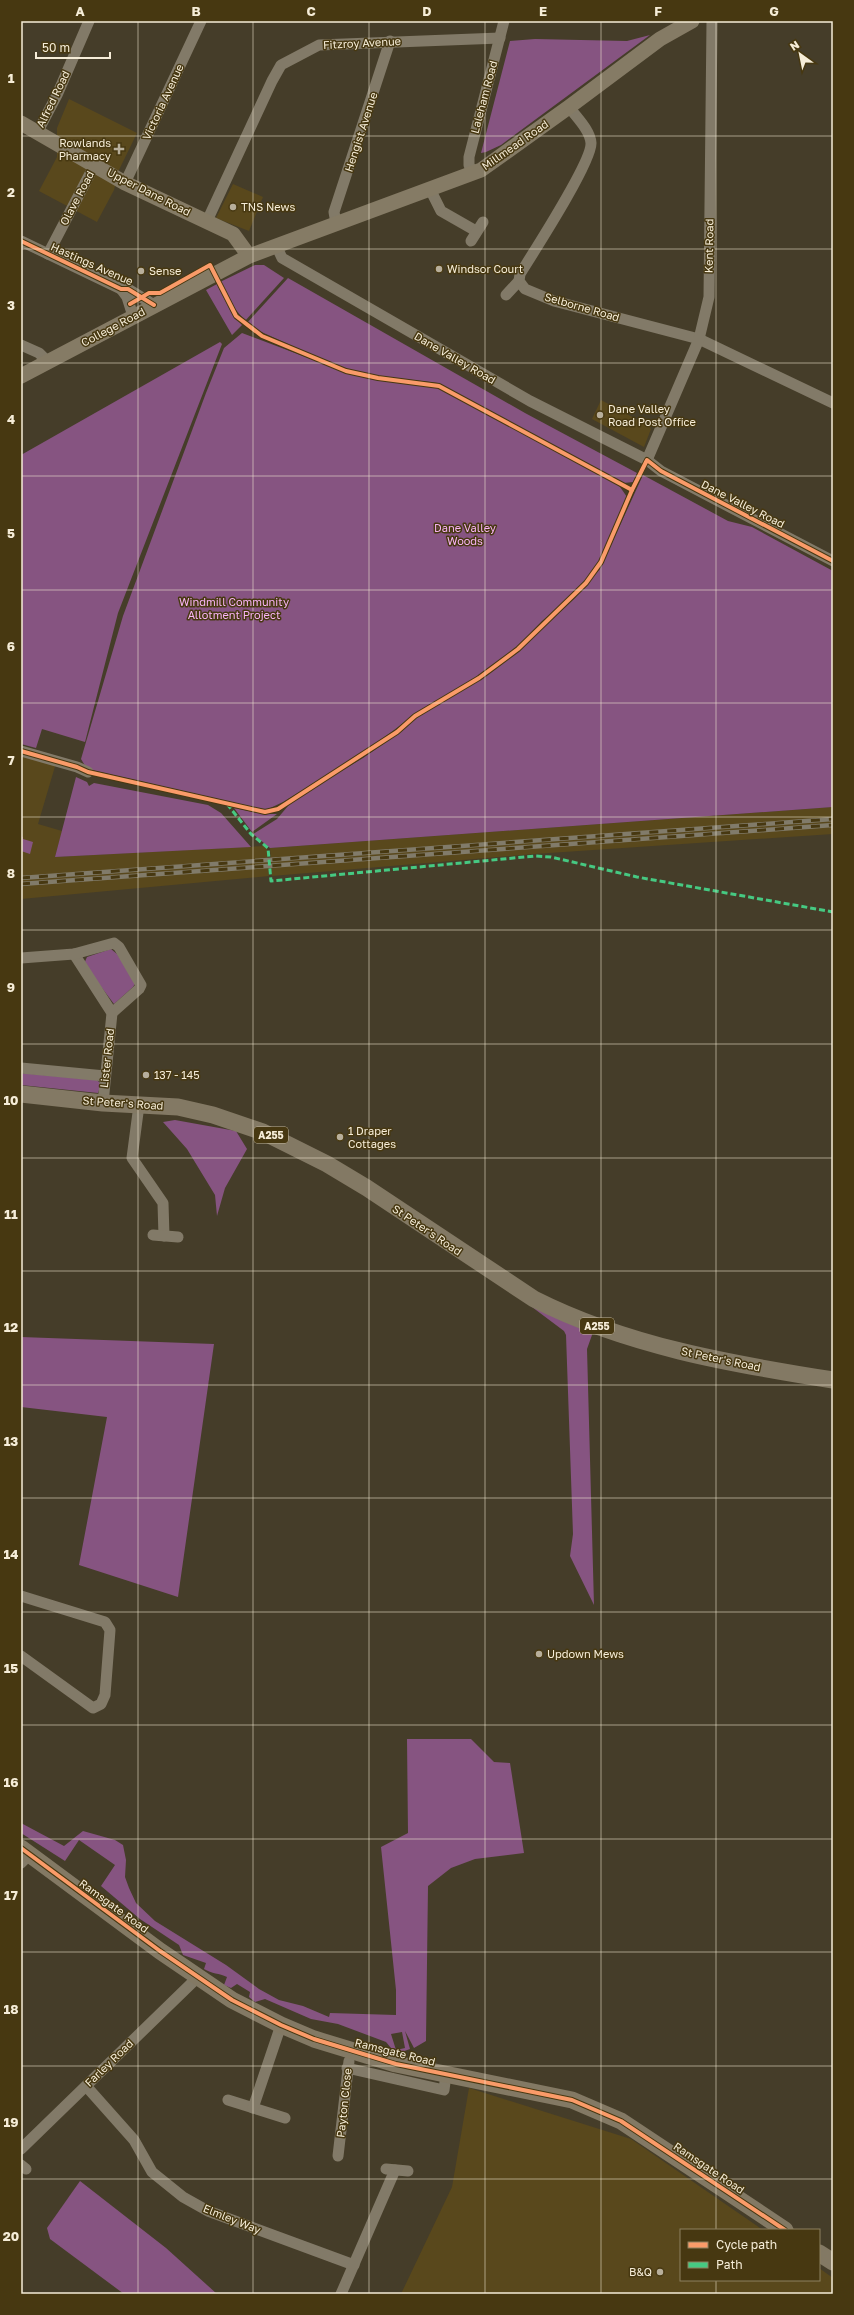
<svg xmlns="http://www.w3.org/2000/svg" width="854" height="2315" font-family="'Golos Text',sans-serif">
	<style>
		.built { fill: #59481c }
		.green { fill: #865481; fill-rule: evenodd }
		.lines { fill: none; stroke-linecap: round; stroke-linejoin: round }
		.street { stroke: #827a68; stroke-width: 11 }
		.secondary { stroke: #857b65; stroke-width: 15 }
		.primary { stroke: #837964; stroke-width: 17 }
		.rail-casing { stroke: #817b6a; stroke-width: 4.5 }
		.rail { stroke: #473811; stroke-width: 3; stroke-dasharray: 9; stroke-linecap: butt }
		.quiet { stroke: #46c982; stroke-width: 3; stroke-dasharray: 6 3; stroke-linecap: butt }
		.cycleway-casing { stroke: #473811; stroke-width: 6 }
		.cycleway { stroke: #fa9b69; stroke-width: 4 }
		.grid { fill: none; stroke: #f6edd8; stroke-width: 1; stroke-opacity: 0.55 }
		.poi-dot { fill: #b8af9b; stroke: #473811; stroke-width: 1.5 }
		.labels { text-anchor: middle; stroke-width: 3; stroke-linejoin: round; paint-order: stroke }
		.shield { fill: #473811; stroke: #c2b79c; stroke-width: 1 }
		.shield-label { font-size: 10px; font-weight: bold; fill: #f6edd8 }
		.street-label { font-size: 11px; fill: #f6edd8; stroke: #473811 }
		.poi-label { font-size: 11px; fill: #f6edd8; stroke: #473811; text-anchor: start }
		.park-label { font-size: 11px; fill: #f9b3f6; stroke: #473811 }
		.neatline { fill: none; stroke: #f6edd8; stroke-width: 1.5 }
		.grid-label { font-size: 13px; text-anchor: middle; font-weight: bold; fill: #f6edd8 }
	</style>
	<rect width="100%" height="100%" fill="#453d29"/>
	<!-- built -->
	<g class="built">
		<path d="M 69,99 L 137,133 L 119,170 L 114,190 L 97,222 L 39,191 L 57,157 L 57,128 Z"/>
		<path d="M 233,184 L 263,197 L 249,231 L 216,218 Z"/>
		<path d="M 601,400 L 649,426 L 651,429 L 644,447 L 592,419 Z"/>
		<path d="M 21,754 L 56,763 L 38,824 L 62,831 L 55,857 L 265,846 L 267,849 L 269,876 L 21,899 Z"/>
		<path d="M 833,807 L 833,834 L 534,854 L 272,876 L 270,848 Z"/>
		<path d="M 469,2088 L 631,2139 L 763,2230 L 681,2230 L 681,2280 L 819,2280 L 819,2268 L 833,2278 L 833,2294 L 401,2294 L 452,2187 Z"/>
	</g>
	<!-- green -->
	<g class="green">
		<path d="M 650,35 L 501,145 L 486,152 L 481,153 L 510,41 L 535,39 L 627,41 Z"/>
		<path d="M 255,265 L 264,265 L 284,278 L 245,321 L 232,305 L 220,282 Z"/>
		<path d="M 288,278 L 525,413 L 637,473 L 633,482 L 624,483 L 438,383 L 379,376 L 347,369 L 297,348 L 257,330 L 247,323 Z"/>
		<path d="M 217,284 L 231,312 L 242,325 L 232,335 L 206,290 Z"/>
		<path d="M 242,333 L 348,373 L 371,379 L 437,387 L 618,484 L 627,497 L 600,561 L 591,574 L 569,598 L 542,621 L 516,648 L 478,677 L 424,708 L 360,755 L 283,802 L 266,810 L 87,769 L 81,759 L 123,616 L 206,393 L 224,348 Z"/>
		<path d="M 220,342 L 222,344 L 118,613 L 85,742 L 42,729 L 36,748 L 21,744 L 21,455 Z"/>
		<path d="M 643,475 L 728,521 L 752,527 L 833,571 L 833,807 L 270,848 L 253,834 L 277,819 L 293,800 L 363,758 L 399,733 L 417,717 L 480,679 L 519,650 L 575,598 L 600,569 Z"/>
		<path d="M 76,777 L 87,782 L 89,786 L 94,783 L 208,805 L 221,813 L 251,847 L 55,857 Z"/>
		<path d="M 234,808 L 264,814 L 277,814 L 252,832 Z"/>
		<path d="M 21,836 L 23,837 L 23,839 L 33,842 L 30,854 L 21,851 Z"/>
		<path d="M 111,949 L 117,954 L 136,982 L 133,987 L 114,1004 L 84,964 L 87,957 Z"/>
		<path d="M 21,1073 L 97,1080 L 101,1084 L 98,1093 L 21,1085 Z"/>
		<path d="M 175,1120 L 236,1131 L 247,1149 L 225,1188 L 217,1216 L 215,1195 L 187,1149 L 163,1122 Z"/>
		<path d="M 536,1302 L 589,1327 L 592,1335 L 587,1349 L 594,1605 L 570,1556 L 573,1534 L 566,1335 L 564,1331 L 532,1307 Z"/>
		<path d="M 21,1337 L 214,1344 L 178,1597 L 79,1565 L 107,1417 L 21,1407 Z"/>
		<path d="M 407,1739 L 471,1739 L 494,1762 L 510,1763 L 524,1853 L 475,1859 L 451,1868 L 428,1886 L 426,2041 L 414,2048 L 405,2031 L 410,2049 L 396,2054 L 386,2042 L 338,2024 L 311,2019 L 265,1999 L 255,2002 L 249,1997 L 250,1992 L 237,1984 L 231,1988 L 224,1985 L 227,1977 C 219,1973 212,1974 204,1969 L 206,1963 L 183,1955 L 179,1945 L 140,1919 L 101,1886 L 115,1865 L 79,1840 L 65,1861 L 21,1833 L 21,1823 L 64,1846 L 83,1831 L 115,1840 L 123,1845 L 126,1860 L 125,1877 L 129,1888 L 136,1903 L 155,1921 L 226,1965 L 259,1989 L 279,2000 L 303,2006 L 329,2017 L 330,2013 L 396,2015 L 396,1990 L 381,1847 L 408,1833 ZM 402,2032 L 405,2048 L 396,2050 L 391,2034 Z"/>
		<path d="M 80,2181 L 166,2248 L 217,2294 L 124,2294 L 50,2239 L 47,2228 Z"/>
	</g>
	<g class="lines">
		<!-- street -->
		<g class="street">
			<path d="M 569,107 C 577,118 590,130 591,143 C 592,162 533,253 520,274 L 519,281 L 525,289 L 554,301 L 699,339 L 833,403"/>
			<path d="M 37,133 L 57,95 L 89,21"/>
			<path d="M 473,173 L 469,165 L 469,157 L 504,21"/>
			<path d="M 125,183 L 201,21"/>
			<path d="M 430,189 L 441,211 L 476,231"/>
			<path d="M 207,221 L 272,81 L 281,65 L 319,45 L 500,38"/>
			<path d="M 336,223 L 334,212 L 390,41"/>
			<path d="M 21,241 L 121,289 L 128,289 L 154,305"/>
			<path d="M 471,241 L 483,222"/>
			<path d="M 276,245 L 282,258 L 530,401 L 647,460 L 661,471 L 833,561"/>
			<path d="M 48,254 L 95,164"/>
			<path d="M 121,289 L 127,297 L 133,316"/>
			<path d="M 506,295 L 519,281"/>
			<path d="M 21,345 L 39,353 L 47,361"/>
			<path d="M 647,460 L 699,339 L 709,297 L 712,21"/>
			<path d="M 21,751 L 77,767 L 88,772"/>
			<path d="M 74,954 L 112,1013 L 103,1103"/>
			<path d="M 21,958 L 74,954 L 114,943 L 119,947 L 141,985 L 139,989 L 112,1013"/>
			<path d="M 21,1068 L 105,1076"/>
			<path d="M 139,1105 L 132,1158 L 163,1203 L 164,1236"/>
			<path d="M 153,1235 L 178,1237"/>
			<path d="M 21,1596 L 105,1622 L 110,1630 L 105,1695 L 101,1704 L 93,1708 L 21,1656"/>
			<path d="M 21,1863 L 30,1854"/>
			<path d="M 347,2068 L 444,2090 L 446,2074"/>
			<path d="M 86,2086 L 134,2140 L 152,2172 L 183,2197 L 208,2211 L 354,2265"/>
			<path d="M 228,2100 L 285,2118"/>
			<path d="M 253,2108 L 281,2025"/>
			<path d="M 21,2149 L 198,1977"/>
			<path d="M 338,2156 L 349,2061"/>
			<path d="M 21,2165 L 26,2169"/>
			<path d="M 386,2169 L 408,2171"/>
			<path d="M 341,2294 L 395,2170"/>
		</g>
		<!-- secondary -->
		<g class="secondary">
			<path d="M 21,123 L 125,183 L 233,234 L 249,256"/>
			<path d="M 21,376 L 249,256 L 481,170 L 569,107 L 660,39 L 692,21"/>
		</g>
		<!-- primary -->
		<g class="primary">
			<path d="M 21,1094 L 103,1103 L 178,1107 L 213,1115 L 263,1132 L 327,1164 L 367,1188 L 534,1299 C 627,1346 731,1364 833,1380"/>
			<path d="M 21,1848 L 160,1951 L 232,2000 L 281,2025 L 314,2039 L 396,2064 L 572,2100 L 621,2121 L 785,2230"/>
			<path d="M 819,2253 L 833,2262"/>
		</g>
		<defs>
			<g id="rail">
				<path d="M 21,878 L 833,819"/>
				<path d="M 21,884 L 833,825"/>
			</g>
		</defs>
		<!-- rail casing -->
		<use href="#rail" class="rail-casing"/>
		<!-- rail -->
		<use href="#rail" class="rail"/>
		<!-- quiet -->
		<path class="quiet" d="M 227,804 L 251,834 L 268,848 L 271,881 L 535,856 L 551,857 L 637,877 L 833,912"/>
		<defs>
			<g id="cycleway">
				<path d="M 21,241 L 121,289 L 128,289 L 154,305"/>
				<path d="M 130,304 L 149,293 L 160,293 L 210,265 L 236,316 L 262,336 L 346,371 L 378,378 L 439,386 L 632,490"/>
				<path d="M 21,751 L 77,767 L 88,772 L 265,812 L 278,809 L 397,732 L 415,716 L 479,678 L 518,649 L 586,583 L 601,562 L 632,490 L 647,460 L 661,471 L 833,561"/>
				<path d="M 21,1848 L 160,1951 L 232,2000 L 281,2025 L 314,2039 L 396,2064 L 572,2100 L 621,2121 L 785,2230"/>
			</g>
		</defs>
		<!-- cycleway casing -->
		<use href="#cycleway" class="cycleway-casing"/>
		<!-- cycleway -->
		<use href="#cycleway" class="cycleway"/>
	</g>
	<!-- grid -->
	<path class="grid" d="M 138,21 L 138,2294M 253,21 L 253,2294M 369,21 L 369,2294M 485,21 L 485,2294M 601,21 L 601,2294M 716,21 L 716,2230M 21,136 L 833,136M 21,249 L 833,249M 21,363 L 833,363M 21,476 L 833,476M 21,590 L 833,590M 21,703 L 833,703M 21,817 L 833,817M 21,930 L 833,930M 21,1044 L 833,1044M 21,1158 L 833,1158M 21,1271 L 833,1271M 21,1385 L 833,1385M 21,1498 L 833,1498M 21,1612 L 833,1612M 21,1725 L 833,1725M 21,1839 L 833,1839M 21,1952 L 833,1952M 21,2066 L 833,2066M 21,2179 L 833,2179M 716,2280 L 716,2294"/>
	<!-- markers -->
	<g class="poi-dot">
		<path d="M117 143h4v4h4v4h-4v4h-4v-4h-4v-4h4z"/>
		<circle cx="233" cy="207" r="4"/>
		<circle cx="439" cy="269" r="4"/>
		<circle cx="141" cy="271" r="4"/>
		<circle cx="600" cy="415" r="4"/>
		<circle cx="146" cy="1075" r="4"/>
		<circle cx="340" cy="1137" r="4"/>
		<circle cx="539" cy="1654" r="4"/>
		<circle cx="660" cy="2272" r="4"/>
	</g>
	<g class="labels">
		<!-- shield labels -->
		<g class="shield">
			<rect x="254" y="1127" width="34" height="16" rx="3"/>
			<rect x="580" y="1318" width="34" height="16" rx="3"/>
		</g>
		<g class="shield-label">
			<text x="271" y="1139">A255</text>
			<text x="597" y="1330">A255</text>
		</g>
		<!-- street labels -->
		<g class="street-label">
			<text transform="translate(362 43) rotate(-3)" y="4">Fitzroy Avenue</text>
			<text transform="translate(484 97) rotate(-75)" y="4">Laleham Road</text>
			<text transform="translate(53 99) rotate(-64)" y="4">Alfred Road</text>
			<text transform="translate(163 102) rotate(-65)" y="4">Victoria Avenue</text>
			<text transform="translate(361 132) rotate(-72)" y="4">Hengist Avenue</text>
			<text transform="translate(515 145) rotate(-35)" y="4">Millmead Road</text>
			<text transform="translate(149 192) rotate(27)" y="4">Upper Dane Road</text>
			<text transform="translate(77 198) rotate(-62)" y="4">Olave Road</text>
			<text transform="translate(709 246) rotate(-89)" y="4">Kent Road</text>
			<text transform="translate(92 264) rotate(24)" y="4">Hastings Avenue</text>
			<text transform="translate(582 307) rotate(16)" y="4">Selborne Road</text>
			<text transform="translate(113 327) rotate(-28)" y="4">College Road</text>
			<text transform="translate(455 358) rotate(30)" y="4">Dane Valley Road</text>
			<text transform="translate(743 504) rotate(27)" y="4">Dane Valley Road</text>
			<text transform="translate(107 1058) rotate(-84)" y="4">Lister Road</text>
			<text transform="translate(123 1103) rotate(4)" y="4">St Peter's Road</text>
			<text transform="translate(427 1230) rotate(34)" y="4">St Peter's Road</text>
			<text transform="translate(721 1359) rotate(12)" y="4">St Peter's Road</text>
			<text transform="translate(114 1906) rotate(36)" y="4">Ramsgate Road</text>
			<text transform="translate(395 2052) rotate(14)" y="4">Ramsgate Road</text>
			<text transform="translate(109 2063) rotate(-44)" y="4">Farley Road</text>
			<text transform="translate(344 2103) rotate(-84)" y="4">Payton Close</text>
			<text transform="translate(709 2168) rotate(34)" y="4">Ramsgate Road</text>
			<text transform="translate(232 2219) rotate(22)" y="4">Elmley Way</text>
		</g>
		<!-- poi labels -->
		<g class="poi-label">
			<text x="111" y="147" text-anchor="end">Rowlands<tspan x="111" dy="13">Pharmacy</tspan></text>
			<text x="241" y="211">TNS News</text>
			<text x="447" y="273">Windsor Court</text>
			<text x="149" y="275">Sense</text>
			<text x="608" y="413">Dane Valley<tspan x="608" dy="13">Road Post Office</tspan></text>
			<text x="154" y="1079">137 - 145</text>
			<text x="348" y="1135">1 Draper<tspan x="348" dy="13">Cottages</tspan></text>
			<text x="547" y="1658">Updown Mews</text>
			<text x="652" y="2276" text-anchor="end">B&amp;Q</text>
		</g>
		<!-- park labels -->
		<g class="park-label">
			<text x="465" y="532">Dane Valley<tspan x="465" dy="13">Woods</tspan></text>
			<text x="234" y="606">Windmill Community<tspan x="234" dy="13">Allotment Project</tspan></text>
		</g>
	</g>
	<!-- border -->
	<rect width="854" height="2315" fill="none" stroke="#473811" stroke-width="44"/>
	<!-- legend -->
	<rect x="680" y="2229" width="140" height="52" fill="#473811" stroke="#8d8061"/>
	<rect x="688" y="2242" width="20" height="6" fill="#fa9b69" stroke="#8d8061"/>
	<text x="716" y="2249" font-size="12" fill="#f6edd8">Cycle path</text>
	<rect x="688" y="2262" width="20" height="6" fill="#46c982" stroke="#8d8061"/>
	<text x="716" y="2269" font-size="12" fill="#f6edd8">Path</text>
	<!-- north arrow -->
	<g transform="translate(800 54) rotate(327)" stroke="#473811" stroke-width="3" paint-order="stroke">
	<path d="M0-3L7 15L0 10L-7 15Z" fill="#f6edd8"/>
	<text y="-6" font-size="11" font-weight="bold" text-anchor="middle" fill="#f6edd8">N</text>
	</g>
	<!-- scale -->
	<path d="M36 52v6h74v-6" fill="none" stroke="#f6edd8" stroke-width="2"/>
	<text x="42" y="52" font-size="12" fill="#f6edd8" stroke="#473811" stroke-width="3" paint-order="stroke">50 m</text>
	<rect x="22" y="22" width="810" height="2271" class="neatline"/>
	<g class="grid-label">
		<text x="80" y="16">A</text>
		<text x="196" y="16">B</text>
		<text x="311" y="16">C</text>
		<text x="427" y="16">D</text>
		<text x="543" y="16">E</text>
		<text x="658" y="16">F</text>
		<text x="774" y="16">G</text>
		<text x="11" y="83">1</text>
		<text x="11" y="197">2</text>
		<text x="11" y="310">3</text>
		<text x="11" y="424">4</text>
		<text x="11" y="538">5</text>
		<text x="11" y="651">6</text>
		<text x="11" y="765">7</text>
		<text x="11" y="878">8</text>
		<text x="11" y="992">9</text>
		<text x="11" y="1105">10</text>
		<text x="11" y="1219">11</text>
		<text x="11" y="1332">12</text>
		<text x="11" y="1446">13</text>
		<text x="11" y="1559">14</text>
		<text x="11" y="1673">15</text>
		<text x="11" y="1787">16</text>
		<text x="11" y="1900">17</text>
		<text x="11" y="2014">18</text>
		<text x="11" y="2127">19</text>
		<text x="11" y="2241">20</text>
	</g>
</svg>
